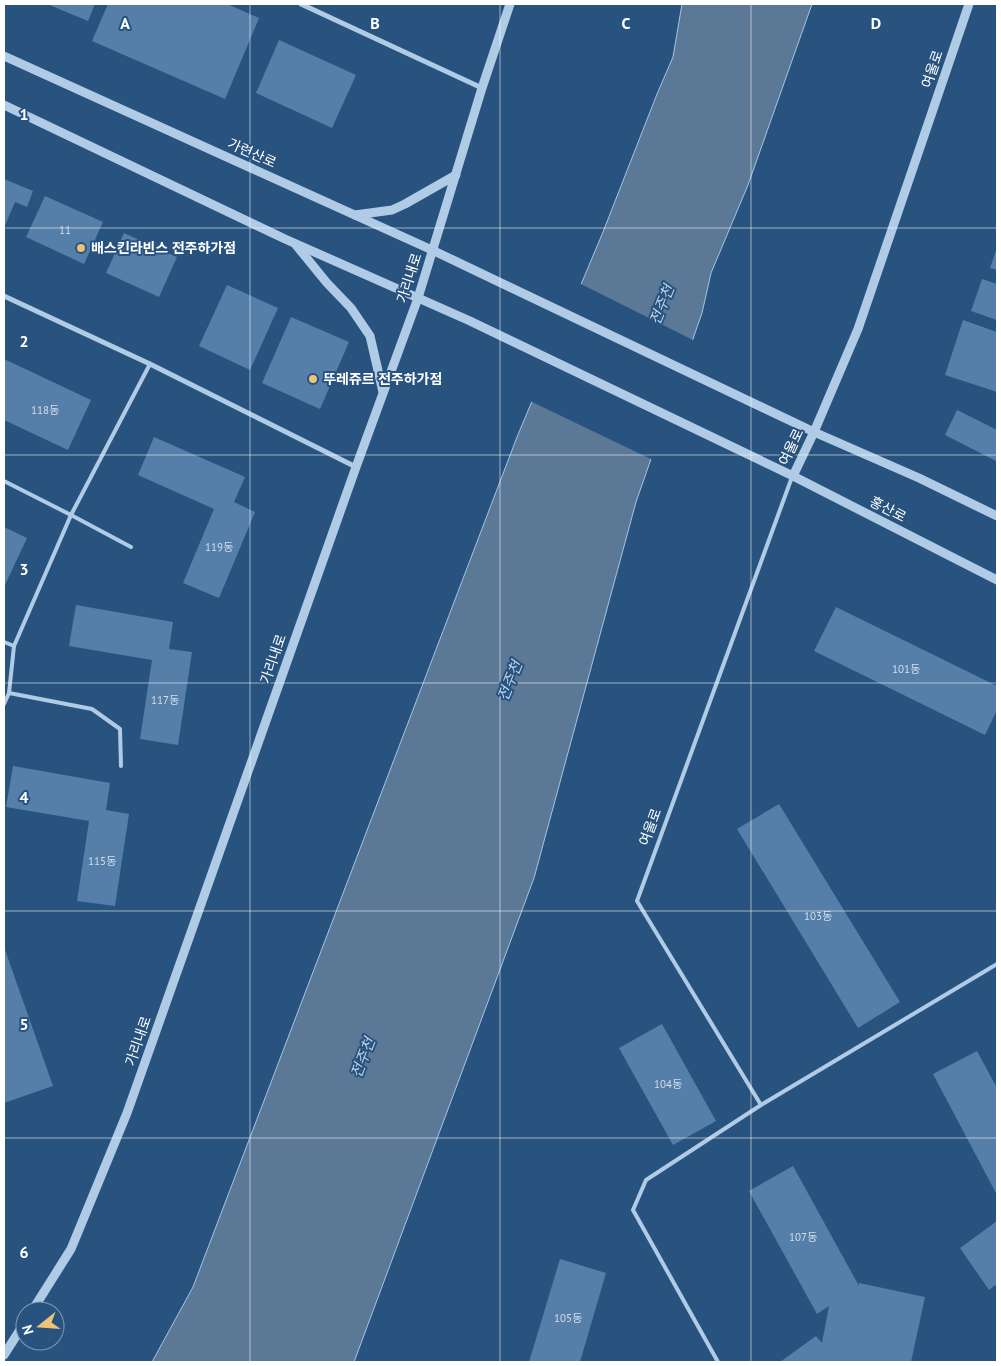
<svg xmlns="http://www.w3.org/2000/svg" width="1001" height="1366" font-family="'PT Sans','Noto Sans KR',sans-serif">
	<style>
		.water { fill: #5b7897; stroke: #a4c6e5 }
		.pier { fill: #29537f }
		.building { fill: #557fa9 }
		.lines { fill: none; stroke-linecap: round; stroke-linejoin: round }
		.service { stroke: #b0cbe5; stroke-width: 4 }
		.minor { stroke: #b0cbe5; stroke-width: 5 }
		.tertiary { stroke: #b0cbe5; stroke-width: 9 }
		.grid { fill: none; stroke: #fff; stroke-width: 1; stroke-opacity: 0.55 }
		.poi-dot { fill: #ecc477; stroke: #29537f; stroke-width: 2 }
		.labels { text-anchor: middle; stroke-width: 4; stroke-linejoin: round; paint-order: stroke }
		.number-label { font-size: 11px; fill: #d4dfea }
		.street-label { font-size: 14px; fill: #fff; stroke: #29537f }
		.poi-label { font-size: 14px; font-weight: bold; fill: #fff; stroke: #29537f; text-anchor: start }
		.water-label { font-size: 15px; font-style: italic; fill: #bbd4ed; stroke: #29537f }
		.grid-label { font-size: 16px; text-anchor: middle; font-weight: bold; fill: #fff; stroke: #29537f; stroke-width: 4; stroke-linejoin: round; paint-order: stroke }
	</style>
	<rect width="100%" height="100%" fill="#29537f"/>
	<!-- water -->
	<path class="water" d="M 682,4 L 812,4 L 748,185 L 711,273 L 702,313 L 636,502 L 534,878 L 354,1362 L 152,1362 L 193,1287 L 517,437 L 603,232 L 657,94 L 673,57 Z"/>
	<!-- pier -->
	<path class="pier" d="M 579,283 L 695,341 L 653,460 L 530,401 Z"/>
	<!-- building -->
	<g class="building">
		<path d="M 47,4 L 95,4 L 88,21 Z"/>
		<path d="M 108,4 L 227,4 L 259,18 L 225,99 L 92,41 Z"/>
		<path d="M 279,40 L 356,75 L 332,128 L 256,93 Z"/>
		<path d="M 4,179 L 33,191 L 27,207 L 15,202 L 4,228 Z"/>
		<path d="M 45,196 L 103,222 L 84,264 L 26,237 Z"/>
		<path d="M 124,233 L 177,257 L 159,297 L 106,273 Z"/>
		<path d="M 997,248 L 997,270 L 990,268 Z"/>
		<path d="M 982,279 L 997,284 L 997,320 L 971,311 Z"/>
		<path d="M 227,285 L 278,308 L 250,370 L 199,346 Z"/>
		<path d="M 291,317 L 349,342 L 320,409 L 262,383 Z"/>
		<path d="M 963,320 L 997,332 L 997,392 L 945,375 Z"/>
		<path d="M 4,359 L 91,400 L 68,450 L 4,420 Z"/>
		<path d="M 957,410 L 997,430 L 997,459 L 996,461 L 945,435 Z"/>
		<path d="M 154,437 L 245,477 L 234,502 L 255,512 L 219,598 L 183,583 L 214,509 L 138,475 Z"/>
		<path d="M 4,527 L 27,538 L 4,587 Z"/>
		<path d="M 76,605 L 173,622 L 169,649 L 192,652 L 178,745 L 140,739 L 152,660 L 69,646 Z"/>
		<path d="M 836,607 L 997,686 L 997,710 L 985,735 L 814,651 Z"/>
		<path d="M 13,766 L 110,783 L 106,810 L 129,814 L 115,906 L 77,901 L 89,821 L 6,807 Z"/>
		<path d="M 779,804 L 900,1002 L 858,1028 L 737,829 Z"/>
		<path d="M 4,947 L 53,1086 L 4,1103 Z"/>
		<path d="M 662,1024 L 716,1121 L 673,1145 L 619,1048 Z"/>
		<path d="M 977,1051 L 997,1088 L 997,1195 L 933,1074 Z"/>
		<path d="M 793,1166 L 859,1286 L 859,1283 L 925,1297 L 911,1362 L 780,1362 L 816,1336 L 822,1343 L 829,1306 L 817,1314 L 749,1191 Z"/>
		<path d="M 997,1221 L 997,1284 L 989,1290 L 960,1248 Z"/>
		<path d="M 560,1259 L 606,1273 L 580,1362 L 529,1362 Z"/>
	</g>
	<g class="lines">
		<!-- service -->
		<g class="service">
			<path d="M 4,481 L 71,515 L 131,547"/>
			<path d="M 4,642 L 14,646"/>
			<path d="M 9,693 L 92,709 L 120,729 L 121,766"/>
			<path d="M 4,704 L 9,693 L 14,646 L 71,515 L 150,364"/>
			<path d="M 761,1105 L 637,901 L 792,477"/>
			<path d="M 718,1362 L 633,1210 L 646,1180 L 761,1105 L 997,964"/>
		</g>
		<!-- minor -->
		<g class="minor">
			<path d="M 301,4 L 482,88"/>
			<path d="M 4,296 L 150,364 L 356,467"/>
		</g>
		<!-- tertiary -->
		<g class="tertiary">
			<path d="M 4,56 L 432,250 L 814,432 L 919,478 L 997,516"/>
			<path d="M 4,105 L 285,239 L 470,321 L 793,476 L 997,580"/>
			<path d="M 355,215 L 392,210 L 405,204 L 456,175"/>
			<path d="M 296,245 L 327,283 L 351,308 L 370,336 L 383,392"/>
			<path d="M 793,476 L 814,432 L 858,329 L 969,4"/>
			<path d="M 32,1311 L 71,1249 L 127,1113 L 356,467 L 418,298 L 482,88 L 510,4"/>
			<path d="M 4,1355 L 25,1322"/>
		</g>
	</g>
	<!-- grid -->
	<path class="grid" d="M 250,4 L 250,1362M 500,4 L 500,1362M 751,4 L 751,1362M 4,228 L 997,228M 4,455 L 997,455M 4,683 L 997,683M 4,911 L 997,911M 4,1138 L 997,1138"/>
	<!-- markers -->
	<g class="poi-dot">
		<circle cx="81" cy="248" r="5"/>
		<circle cx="313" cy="379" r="5"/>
	</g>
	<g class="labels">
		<!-- number labels -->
		<g class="number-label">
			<text x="65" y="234">11</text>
			<text x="45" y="414">118동</text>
			<text x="219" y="551">119동</text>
			<text x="906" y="673">101동</text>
			<text x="165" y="704">117동</text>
			<text x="102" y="865">115동</text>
			<text x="818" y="920">103동</text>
			<text x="668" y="1088">104동</text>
			<text x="803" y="1241">107동</text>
			<text x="568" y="1322">105동</text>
		</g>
		<!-- street labels -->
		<g class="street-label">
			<text transform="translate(932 69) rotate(-71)" y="5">여울로</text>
			<text transform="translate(252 153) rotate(24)" y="5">가련산로</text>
			<text transform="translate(409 278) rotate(-72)" y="5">가리내로</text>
			<text transform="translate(791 447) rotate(-65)" y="5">여울로</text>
			<text transform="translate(888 509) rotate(27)" y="5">홍산로</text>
			<text transform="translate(273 659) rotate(-71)" y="5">가리내로</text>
			<text transform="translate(650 827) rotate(-70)" y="5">여울로</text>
			<text transform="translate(138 1041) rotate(-71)" y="5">가리내로</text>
		</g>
		<!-- poi labels -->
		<g class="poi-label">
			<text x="91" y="253">배스킨라빈스 전주하가점</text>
			<text x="323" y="384">뚜레쥬르 전주하가점</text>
		</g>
		<!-- water labels -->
		<g class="water-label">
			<text transform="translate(662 305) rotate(-68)" y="5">전주천</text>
			<text transform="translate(510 681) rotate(-68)" y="5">전주천</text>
			<text transform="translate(363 1058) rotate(-69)" y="5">전주천</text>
		</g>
	</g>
	<g class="grid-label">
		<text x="125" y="29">A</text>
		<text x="375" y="29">B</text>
		<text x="626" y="29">C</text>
		<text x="876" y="29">D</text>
		<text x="24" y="120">1</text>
		<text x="24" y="347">2</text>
		<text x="24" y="575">3</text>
		<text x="24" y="803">4</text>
		<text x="24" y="1030">5</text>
		<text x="24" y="1258">6</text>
	</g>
	<!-- border -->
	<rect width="1001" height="1366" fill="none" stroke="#ffffff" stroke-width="10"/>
	<!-- north arrow -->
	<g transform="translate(40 1326) rotate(253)"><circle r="24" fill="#29537f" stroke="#7f98b2"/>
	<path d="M0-4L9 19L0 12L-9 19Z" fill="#ecc477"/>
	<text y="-8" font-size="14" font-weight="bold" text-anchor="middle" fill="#ffffff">N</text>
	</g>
</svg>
